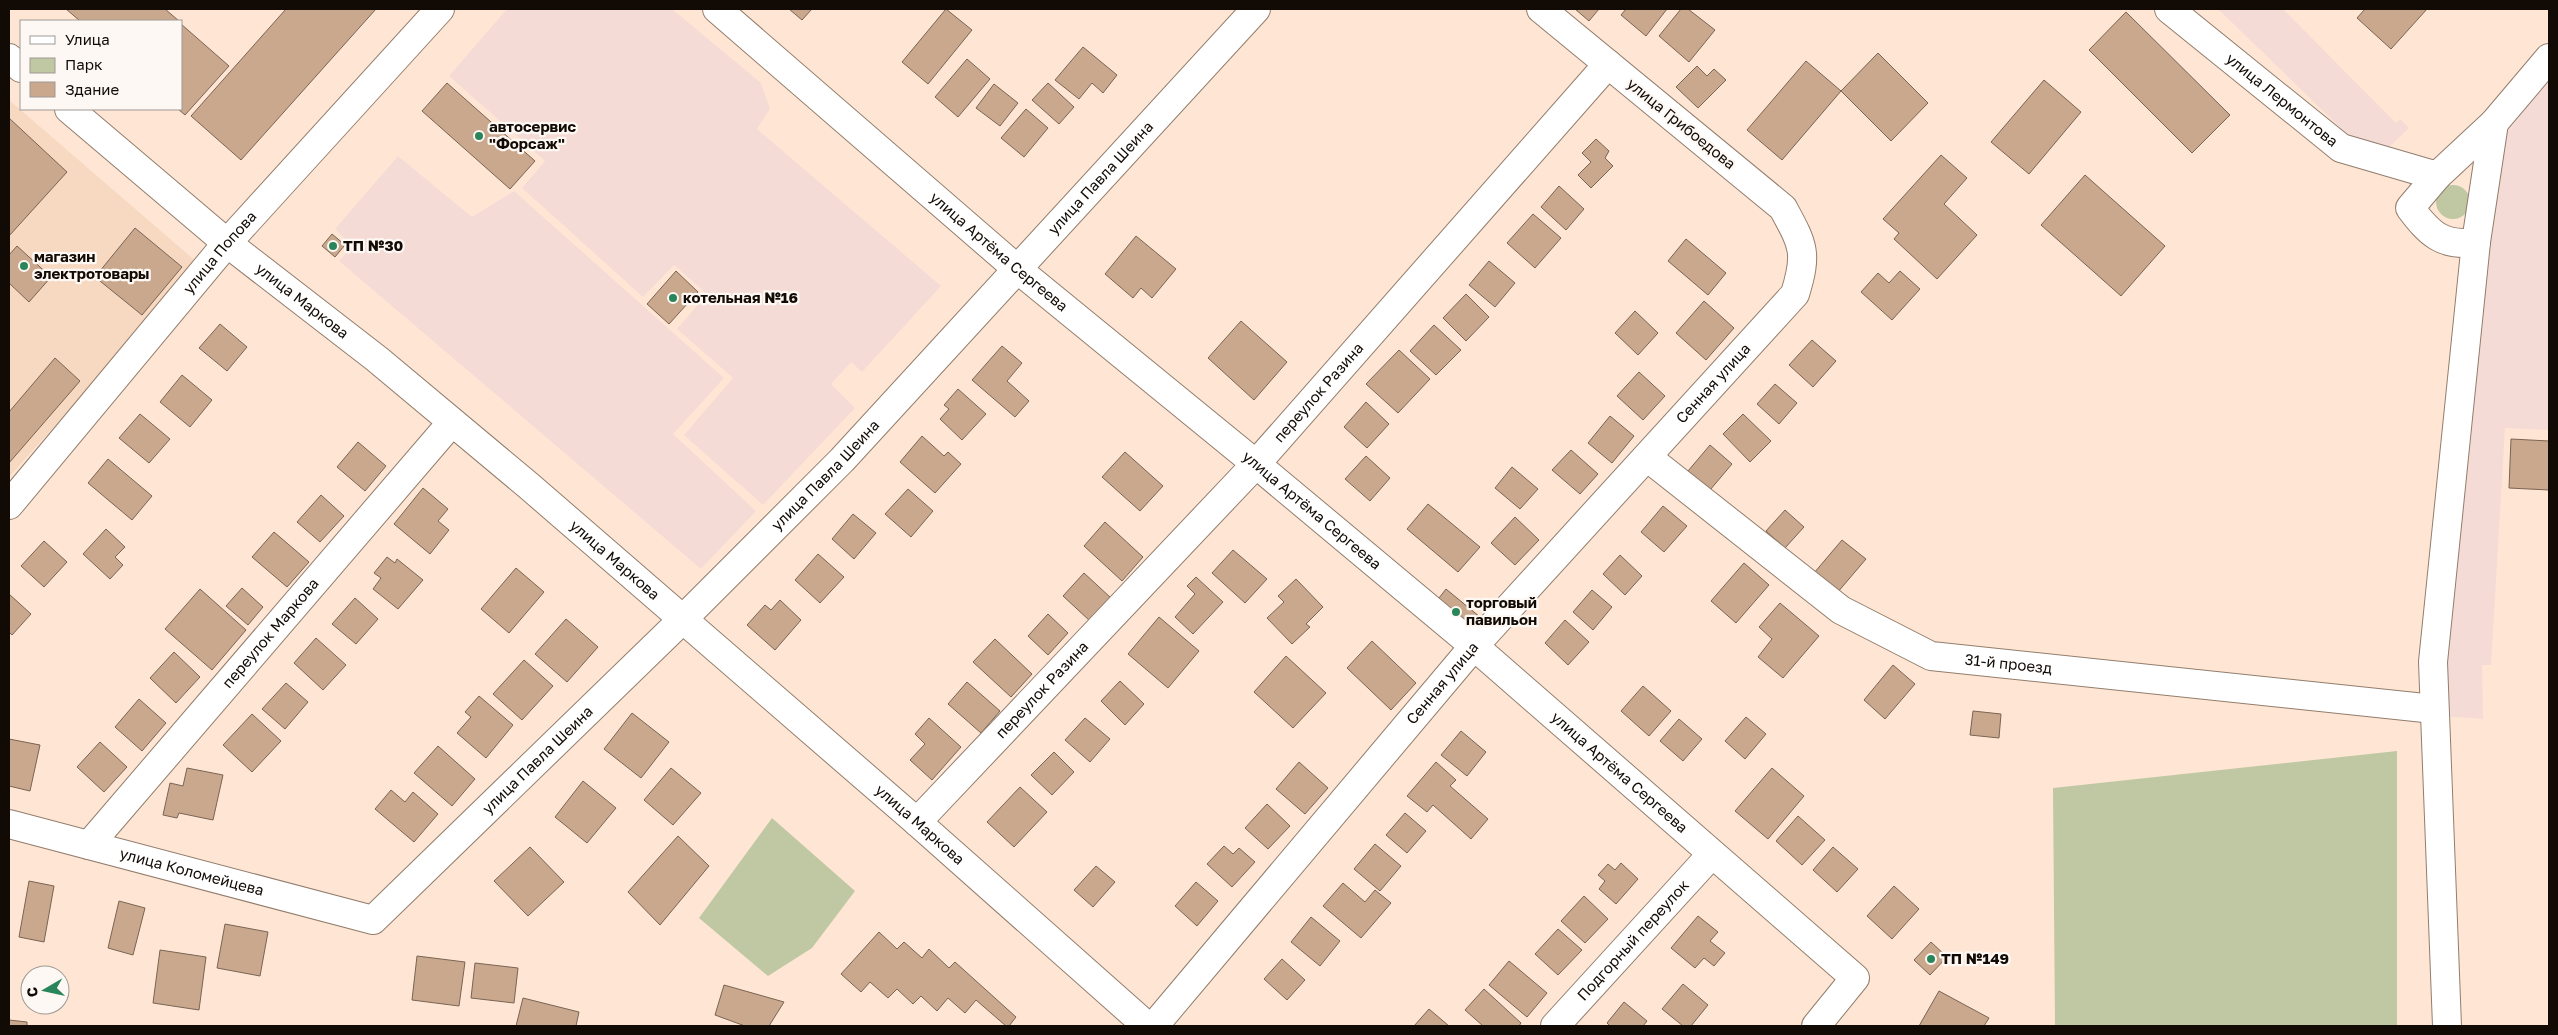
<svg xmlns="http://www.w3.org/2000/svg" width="2558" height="1035" font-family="'Golos Text',sans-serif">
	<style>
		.built { fill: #f7d8c1 }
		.industrial { fill: #f5dbd5 }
		.green { fill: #bfc8a2 }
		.building { fill: #caa88d; stroke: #796454 }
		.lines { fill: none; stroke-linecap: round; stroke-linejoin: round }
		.minor-casing { stroke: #927d6c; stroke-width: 30 }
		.minor { stroke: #fff; stroke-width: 28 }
		.poi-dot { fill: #2b855a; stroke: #fdf8f4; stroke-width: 2 }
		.labels { text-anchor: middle; stroke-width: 4.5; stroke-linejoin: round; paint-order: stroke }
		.street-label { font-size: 15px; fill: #110a05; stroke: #fdf8f4 }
		.poi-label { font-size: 15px; font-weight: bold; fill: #110a05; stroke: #fdf8f4; text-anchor: start }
	</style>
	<rect width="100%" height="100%" fill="#ffe6d4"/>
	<!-- built -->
	<path class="built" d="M 9,100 L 199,264 L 9,477 Z"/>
	<!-- industrial -->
	<g class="industrial">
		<path d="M 507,9 L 672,9 L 761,83 L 770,109 L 757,129 L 941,286 L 862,372 L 851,362 L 831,384 L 855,408 L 763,505 L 684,435 L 733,378 L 677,329 L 707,294 L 674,265 L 643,297 L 522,188 L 545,161 L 449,76 Z"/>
		<path d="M 2218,9 L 2283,9 L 2396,123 L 2400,119 L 2409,128 L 2384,152 L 2349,136 Z"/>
		<path d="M 2549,77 L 2549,430 L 2505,428 L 2491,665 L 2482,665 L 2483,719 L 2441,716 L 2479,260 L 2507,133 Z"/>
		<path d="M 398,156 L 472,217 L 514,191 L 724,378 L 673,434 L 756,511 L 701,569 L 339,261 L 352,246 L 335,229 Z"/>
	</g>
	<!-- green -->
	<g class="green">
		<circle cx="2453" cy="202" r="17"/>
		<path d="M 2397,751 L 2397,1026 L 2055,1026 L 2053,788 Z"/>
		<path d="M 772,818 L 855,891 L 812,948 L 768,976 L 699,918 Z"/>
	</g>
	<!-- building -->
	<g class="building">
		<path d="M 66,9 L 165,9 L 179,21 L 80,21 Z"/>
		<path d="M 286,9 L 376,9 L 241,160 L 191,116 Z"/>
		<path d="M 789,9 L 812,9 L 802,20 Z"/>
		<path d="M 946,9 L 972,30 L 928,84 L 902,62 Z"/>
		<path d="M 1575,9 L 1599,9 L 1589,21 Z"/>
		<path d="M 1626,9 L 1667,9 L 1646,36 L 1621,15 Z"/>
		<path d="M 1681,9 L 1688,9 L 1715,30 L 1689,62 L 1659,36 Z"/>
		<path d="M 2365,9 L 2427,9 L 2391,49 L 2357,18 Z"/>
		<path d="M 2126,12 L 2230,115 L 2192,153 L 2089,50 Z"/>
		<path d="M 181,24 L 229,66 L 185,115 L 178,109 L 181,109 Z"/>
		<path d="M 1083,47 L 1117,75 L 1103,93 L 1092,83 L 1079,99 L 1055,80 Z"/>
		<path d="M 1878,53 L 1928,103 L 1891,141 L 1841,91 Z"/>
		<path d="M 967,59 L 990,79 L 958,117 L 935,97 Z"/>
		<path d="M 1806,61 L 1841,91 L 1782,160 L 1747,130 Z"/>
		<path d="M 1697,66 L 1707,76 L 1714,69 L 1726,80 L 1698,108 L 1676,87 Z"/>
		<path d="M 2044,80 L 2081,112 L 2029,174 L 1991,142 Z"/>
		<path d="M 447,83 L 535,161 L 510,189 L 422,111 Z"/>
		<path d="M 1048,83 L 1074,107 L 1059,124 L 1032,100 Z"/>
		<path d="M 994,84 L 1018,103 L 1000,126 L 976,108 Z"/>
		<path d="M 1026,109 L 1048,128 L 1024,157 L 1001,138 Z"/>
		<path d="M 9,118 L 67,172 L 9,236 Z"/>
		<path d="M 1596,139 L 1609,151 L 1605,158 L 1613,166 L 1591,188 L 1578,175 L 1591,162 L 1582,153 Z"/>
		<path d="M 1941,155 L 1967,178 L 1944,204 L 1977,235 L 1937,279 L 1894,239 L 1899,233 L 1883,219 Z"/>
		<path d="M 2085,175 L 2165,246 L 2121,296 L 2041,225 Z"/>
		<path d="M 1559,186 L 1584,209 L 1566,230 L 1541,207 Z"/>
		<path d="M 1533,214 L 1561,238 L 1535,268 L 1507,243 Z"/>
		<path d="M 135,228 L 182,267 L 142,315 L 95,277 Z"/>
		<path d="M 332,234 L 345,245 L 335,257 L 322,246 Z"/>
		<path d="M 1136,236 L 1176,269 L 1152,298 L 1141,288 L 1133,298 L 1105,274 Z"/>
		<path d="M 1686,239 L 1726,273 L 1708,295 L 1668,261 Z"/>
		<path d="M 17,246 L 51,277 L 29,302 L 9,283 L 9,255 Z"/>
		<path d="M 1489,261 L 1515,283 L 1495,307 L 1469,285 Z"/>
		<path d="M 676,271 L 698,292 L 669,324 L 647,304 Z"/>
		<path d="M 1900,271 L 1920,289 L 1892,320 L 1861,292 L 1878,273 L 1889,283 Z"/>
		<path d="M 1466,294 L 1489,317 L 1466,341 L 1443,318 Z"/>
		<path d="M 1704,301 L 1734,328 L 1706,360 L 1676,333 Z"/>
		<path d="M 1635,311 L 1658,333 L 1638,355 L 1615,333 Z"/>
		<path d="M 1241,321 L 1287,362 L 1254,400 L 1208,358 Z"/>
		<path d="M 220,324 L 247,347 L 227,371 L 199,348 Z"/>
		<path d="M 1434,325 L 1461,350 L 1436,375 L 1410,351 Z"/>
		<path d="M 1812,340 L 1836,361 L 1813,387 L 1789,365 Z"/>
		<path d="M 1002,346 L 1022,363 L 1007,381 L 1029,401 L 1015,417 L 972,380 Z"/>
		<path d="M 1399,350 L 1430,379 L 1398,413 L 1366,384 Z"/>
		<path d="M 55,358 L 80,381 L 9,463 L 9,412 Z"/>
		<path d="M 1639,372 L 1665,396 L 1643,420 L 1617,396 Z"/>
		<path d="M 182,375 L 212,400 L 190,427 L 160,402 Z"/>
		<path d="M 1775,384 L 1797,403 L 1779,424 L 1757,404 Z"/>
		<path d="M 958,389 L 986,414 L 962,440 L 940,419 L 949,409 L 944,405 Z"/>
		<path d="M 1366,402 L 1389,424 L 1367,448 L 1344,427 Z"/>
		<path d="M 140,414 L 170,439 L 149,463 L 119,438 Z"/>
		<path d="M 1743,414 L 1771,441 L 1750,462 L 1723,434 Z"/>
		<path d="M 1610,416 L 1634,436 L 1612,463 L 1588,443 Z"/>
		<path d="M 922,436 L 944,456 L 948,452 L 961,464 L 935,493 L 900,462 Z"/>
		<path d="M 2511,439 L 2549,441 L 2549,490 L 2509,488 Z"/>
		<path d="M 358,442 L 386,466 L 365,491 L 337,467 Z"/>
		<path d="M 1710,445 L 1732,464 L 1710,490 L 1688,471 Z"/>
		<path d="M 1571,450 L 1598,474 L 1580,494 L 1552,470 Z"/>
		<path d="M 1125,452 L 1163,486 L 1140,511 L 1102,477 Z"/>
		<path d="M 1366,456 L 1390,478 L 1370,501 L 1345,479 Z"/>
		<path d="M 108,459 L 152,496 L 132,520 L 88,483 Z"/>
		<path d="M 1512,467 L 1538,489 L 1520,509 L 1495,488 Z"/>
		<path d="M 423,488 L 448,509 L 438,521 L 449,530 L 430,554 L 394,524 Z"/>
		<path d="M 908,489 L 933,511 L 911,537 L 885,514 Z"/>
		<path d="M 321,495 L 344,516 L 320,542 L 297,522 Z"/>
		<path d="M 1428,504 L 1480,547 L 1458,572 L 1407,529 Z"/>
		<path d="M 1663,506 L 1687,526 L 1664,552 L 1641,532 Z"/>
		<path d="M 1785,510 L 1804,527 L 1785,548 L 1766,531 Z"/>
		<path d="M 853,514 L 876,533 L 854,559 L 832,539 Z"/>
		<path d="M 1515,517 L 1539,540 L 1515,565 L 1491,543 Z"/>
		<path d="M 1105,522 L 1143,557 L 1122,581 L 1084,546 Z"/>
		<path d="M 106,529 L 125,547 L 115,557 L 123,565 L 110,579 L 83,554 Z"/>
		<path d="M 274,532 L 309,562 L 287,587 L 252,557 Z"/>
		<path d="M 1842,540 L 1866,559 L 1837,593 L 1814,573 Z"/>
		<path d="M 44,541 L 67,562 L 44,587 L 21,566 Z"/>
		<path d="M 1233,550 L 1267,579 L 1245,603 L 1212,573 Z"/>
		<path d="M 818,554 L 844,577 L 820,603 L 795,580 Z"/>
		<path d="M 1620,555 L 1642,576 L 1625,595 L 1603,574 Z"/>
		<path d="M 387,557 L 395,563 L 397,559 L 423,580 L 398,609 L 373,589 L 381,578 L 374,573 Z"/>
		<path d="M 1744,563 L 1769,585 L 1736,623 L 1711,601 Z"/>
		<path d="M 516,568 L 544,592 L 509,633 L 481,609 Z"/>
		<path d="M 1084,573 L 1111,598 L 1090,621 L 1063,596 Z"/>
		<path d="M 1196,577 L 1223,602 L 1193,634 L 1175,617 L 1195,594 L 1187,586 Z"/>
		<path d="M 1296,579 L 1323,607 L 1306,624 L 1310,627 L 1292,644 L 1267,618 L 1284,602 L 1278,596 Z"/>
		<path d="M 242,588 L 263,607 L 248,625 L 226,606 Z"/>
		<path d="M 200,589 L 246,630 L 212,670 L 165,629 Z"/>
		<path d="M 1446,589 L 1480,617 L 1466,634 L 1432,607 Z"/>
		<path d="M 1592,590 L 1612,607 L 1593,630 L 1573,612 Z"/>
		<path d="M 9,594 L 31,614 L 12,635 L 9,632 Z"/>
		<path d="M 355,598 L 378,619 L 356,644 L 332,624 Z"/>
		<path d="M 780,600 L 801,620 L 775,650 L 747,625 L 765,605 L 771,610 Z"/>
		<path d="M 1780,603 L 1819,636 L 1783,678 L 1758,657 L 1772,639 L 1759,627 Z"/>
		<path d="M 1048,614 L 1068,633 L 1048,655 L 1028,636 Z"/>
		<path d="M 1159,617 L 1199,651 L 1168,688 L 1128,654 Z"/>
		<path d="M 566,619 L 598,647 L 567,682 L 535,654 Z"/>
		<path d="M 1565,620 L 1589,642 L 1568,665 L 1545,643 Z"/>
		<path d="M 316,638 L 346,665 L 323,690 L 294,663 Z"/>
		<path d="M 995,639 L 1032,674 L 1011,697 L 973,662 Z"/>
		<path d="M 1372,641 L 1416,683 L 1391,710 L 1347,668 Z"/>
		<path d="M 174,652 L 200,677 L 176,703 L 150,678 Z"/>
		<path d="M 1286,656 L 1326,693 L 1293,728 L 1254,692 Z"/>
		<path d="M 524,660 L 553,686 L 522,720 L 493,694 Z"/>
		<path d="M 1893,665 L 1915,684 L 1885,719 L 1864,700 Z"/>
		<path d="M 1120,681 L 1144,704 L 1125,725 L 1101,701 Z"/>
		<path d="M 967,682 L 1000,711 L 981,733 L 948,704 Z"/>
		<path d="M 286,683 L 308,702 L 285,729 L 262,709 Z"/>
		<path d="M 1643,686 L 1671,711 L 1649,736 L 1621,711 Z"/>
		<path d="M 479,696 L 513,725 L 486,758 L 457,733 L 471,717 L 465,712 Z"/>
		<path d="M 139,699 L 166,723 L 142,751 L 115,727 Z"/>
		<path d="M 1973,711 L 2001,714 L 1999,738 L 1970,735 Z"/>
		<path d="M 632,713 L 669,742 L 641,778 L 604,749 Z"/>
		<path d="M 252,714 L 281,741 L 252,772 L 223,745 Z"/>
		<path d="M 1746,717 L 1766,734 L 1745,759 L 1725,741 Z"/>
		<path d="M 929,718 L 961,747 L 932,780 L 910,760 L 925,744 L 915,734 Z"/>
		<path d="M 1085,718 L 1110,739 L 1090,762 L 1065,740 Z"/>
		<path d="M 1679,719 L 1702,739 L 1683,761 L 1660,741 Z"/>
		<path d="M 1461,731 L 1486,752 L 1467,776 L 1441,755 Z"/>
		<path d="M 9,739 L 40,745 L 30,791 L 9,786 Z"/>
		<path d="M 100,742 L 127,767 L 104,792 L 77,767 Z"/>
		<path d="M 438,746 L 475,779 L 452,806 L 414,773 Z"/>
		<path d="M 1054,752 L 1074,772 L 1052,795 L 1031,775 Z"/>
		<path d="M 1299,762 L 1328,788 L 1305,814 L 1276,789 Z"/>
		<path d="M 1436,762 L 1456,780 L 1450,786 L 1488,819 L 1471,839 L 1433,805 L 1427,812 L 1407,796 Z"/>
		<path d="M 187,768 L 223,775 L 213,820 L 179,813 L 177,818 L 163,815 L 170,783 L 183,786 Z"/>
		<path d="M 671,768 L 701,793 L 673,825 L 644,800 Z"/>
		<path d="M 1772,768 L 1804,796 L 1768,839 L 1735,811 Z"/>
		<path d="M 583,781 L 616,808 L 587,843 L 555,817 Z"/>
		<path d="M 1020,787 L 1047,812 L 1014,847 L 987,822 Z"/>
		<path d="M 391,790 L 405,802 L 413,792 L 438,814 L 414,842 L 375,809 Z"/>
		<path d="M 1267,804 L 1290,826 L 1268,849 L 1245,828 Z"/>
		<path d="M 1405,813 L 1426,831 L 1407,853 L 1386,835 Z"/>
		<path d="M 1798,816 L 1825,840 L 1802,865 L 1776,841 Z"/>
		<path d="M 678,836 L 709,866 L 660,925 L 628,892 Z"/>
		<path d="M 1375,844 L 1401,866 L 1380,891 L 1354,869 Z"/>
		<path d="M 1224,846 L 1233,854 L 1239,848 L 1255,862 L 1232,887 L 1207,864 Z"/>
		<path d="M 530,847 L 564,882 L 528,916 L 494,881 Z"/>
		<path d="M 1833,847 L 1858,869 L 1837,892 L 1813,870 Z"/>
		<path d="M 1621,863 L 1638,879 L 1616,904 L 1599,889 L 1605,881 L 1598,875 L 1608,864 L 1615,870 Z"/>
		<path d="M 1096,866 L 1115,882 L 1093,907 L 1074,890 Z"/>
		<path d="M 29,881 L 54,886 L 44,942 L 19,937 Z"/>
		<path d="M 1196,882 L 1218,901 L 1197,926 L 1175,906 Z"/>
		<path d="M 1343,883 L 1365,902 L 1375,890 L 1391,903 L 1361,938 L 1323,906 Z"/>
		<path d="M 1894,886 L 1919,909 L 1892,939 L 1867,916 Z"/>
		<path d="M 1584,896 L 1608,919 L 1585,943 L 1561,921 Z"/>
		<path d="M 119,901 L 145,908 L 133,955 L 108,948 Z"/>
		<path d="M 1698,916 L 1718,932 L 1710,941 L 1725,953 L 1714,966 L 1704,958 L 1695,968 L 1671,948 Z"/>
		<path d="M 1311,917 L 1340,941 L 1320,966 L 1291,942 Z"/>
		<path d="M 225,924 L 268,932 L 260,976 L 217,968 Z"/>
		<path d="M 1558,929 L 1582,950 L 1558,975 L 1535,954 Z"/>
		<path d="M 879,932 L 897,949 L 904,942 L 922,958 L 929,949 L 949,968 L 955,962 L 1016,1017 L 1009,1026 L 1006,1026 L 976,1000 L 965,1013 L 948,998 L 937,1011 L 921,996 L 913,1004 L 897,989 L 888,998 L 870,982 L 861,992 L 841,974 Z"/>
		<path d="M 1931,942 L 1947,957 L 1930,975 L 1914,960 Z"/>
		<path d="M 160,950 L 206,957 L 199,1010 L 153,1003 Z"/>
		<path d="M 417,956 L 465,962 L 459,1006 L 412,1000 Z"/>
		<path d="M 1282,959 L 1305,980 L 1287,1000 L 1264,979 Z"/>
		<path d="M 1509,961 L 1547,993 L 1527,1017 L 1489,985 Z"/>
		<path d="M 475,963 L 518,968 L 514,1003 L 471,998 Z"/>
		<path d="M 1683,984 L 1708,1005 L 1691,1026 L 1683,1026 L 1662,1009 Z"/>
		<path d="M 724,985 L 784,1002 L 769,1026 L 745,1026 L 715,1015 Z"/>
		<path d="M 1484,989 L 1521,1023 L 1519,1026 L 1483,1026 L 1465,1010 Z"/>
		<path d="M 1939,991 L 1989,1018 L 1984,1026 L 1919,1026 Z"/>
		<path d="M 523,998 L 579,1012 L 576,1026 L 516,1026 Z"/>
		<path d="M 1624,1002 L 1647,1021 L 1643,1026 L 1610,1026 L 1607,1023 Z"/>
		<path d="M 1429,1009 L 1449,1026 L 1414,1026 Z"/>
		<path d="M 9,1020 L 27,1022 L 27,1026 L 9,1026 Z"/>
	</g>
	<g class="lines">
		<defs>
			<g id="minor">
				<path id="s1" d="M 717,9 L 1016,268 L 1256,464 L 1474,646 L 1855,978 L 1816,1026"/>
				<path id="s2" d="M 2169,9 L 2341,148 L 2437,176 L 2494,123 L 2549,58"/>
				<path d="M 9,58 L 21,68"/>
				<path id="s3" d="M 69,109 L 227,243 L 377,359 L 529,486 L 917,822 L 1147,1026"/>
				<path d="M 2437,176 L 2410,208 C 2429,233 2442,247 2476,242"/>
				<path id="s4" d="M 1647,457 L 1841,610 L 1931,656 L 2434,709"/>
				<path id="s5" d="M 9,505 L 227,243 L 440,9"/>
				<path id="s6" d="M 917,822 L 1256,464 L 1608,64"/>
				<path id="s7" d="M 9,824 L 373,920 L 682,620 L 842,460 L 1256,9"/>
				<path id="s8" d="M 89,845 L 452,422"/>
				<path id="s9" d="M 1154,1026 L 1474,646 L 1795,294 C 1808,252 1803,245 1783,208 L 1541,9"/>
				<path id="s10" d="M 1555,1026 L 1712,854"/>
				<path d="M 2447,1026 L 2433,662 L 2476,242 L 2494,123"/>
			</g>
		</defs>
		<!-- minor casing -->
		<use href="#minor" class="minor-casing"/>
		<!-- minor -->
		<use href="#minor" class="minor"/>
	</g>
	<!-- markers -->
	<g class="poi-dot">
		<circle cx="479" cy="136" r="5"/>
		<circle cx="333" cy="246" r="5"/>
		<circle cx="24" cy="266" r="5"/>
		<circle cx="673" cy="298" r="5"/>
		<circle cx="1456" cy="612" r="5"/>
		<circle cx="1931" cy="959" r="5"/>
	</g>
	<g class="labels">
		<!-- street labels -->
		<g class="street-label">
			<text dy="5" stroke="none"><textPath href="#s2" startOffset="145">улица Лермонтова</textPath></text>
			<text transform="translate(1681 124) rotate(39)" y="5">улица Грибоедова</text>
			<text dy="5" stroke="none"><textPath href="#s7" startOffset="1416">улица Павла Шеина</textPath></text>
			<text dy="5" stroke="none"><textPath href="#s1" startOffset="372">улица Артёма Сергеева</textPath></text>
			<text dy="5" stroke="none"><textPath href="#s5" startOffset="329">улица Попова</textPath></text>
			<text dy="5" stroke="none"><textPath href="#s3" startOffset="302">улица Маркова</textPath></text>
			<text dy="5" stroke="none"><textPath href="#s9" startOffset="852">Сенная улица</textPath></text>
			<text dy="5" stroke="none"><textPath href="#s6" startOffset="588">переулок Разина</textPath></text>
			<text dy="5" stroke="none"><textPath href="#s7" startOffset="1011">улица Павла Шеина</textPath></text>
			<text dy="5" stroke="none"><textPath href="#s1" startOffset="778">улица Артёма Сергеева</textPath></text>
			<text dy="5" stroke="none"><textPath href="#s3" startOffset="708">улица Маркова</textPath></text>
			<text dy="5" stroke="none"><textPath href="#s8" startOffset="279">переулок Маркова</textPath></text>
			<text dy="5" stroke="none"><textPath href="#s4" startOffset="426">31-й проезд</textPath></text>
			<text dy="5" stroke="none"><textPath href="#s9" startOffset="448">Сенная улица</textPath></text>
			<text dy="5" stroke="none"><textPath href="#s6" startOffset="182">переулок Разина</textPath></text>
			<text dy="5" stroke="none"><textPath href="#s7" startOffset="606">улица Павла Шеина</textPath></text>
			<text dy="5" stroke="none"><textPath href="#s1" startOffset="1182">улица Артёма Сергеева</textPath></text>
			<text dy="5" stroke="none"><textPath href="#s3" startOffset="1112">улица Маркова</textPath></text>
			<text dy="5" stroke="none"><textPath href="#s7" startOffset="189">улица Коломейцева</textPath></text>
			<text dy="5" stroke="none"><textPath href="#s10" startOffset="116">Подгорный переулок</textPath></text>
		</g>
		<!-- poi labels -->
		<g class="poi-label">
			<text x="489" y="132">автосервис<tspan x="489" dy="17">"Форсаж"</tspan></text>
			<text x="343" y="251">ТП №30</text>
			<text x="34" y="262">магазин<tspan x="34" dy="17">электротовары</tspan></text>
			<text x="683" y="303">котельная №16</text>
			<text x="1466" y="608">торговый<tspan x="1466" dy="17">павильон</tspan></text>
			<text x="1941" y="964">ТП №149</text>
		</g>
	</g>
	<!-- border -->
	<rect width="2558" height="1035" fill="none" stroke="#110a05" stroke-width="20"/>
	<!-- legend -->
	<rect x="20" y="20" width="162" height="90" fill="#fdf8f4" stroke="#9f9994"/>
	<rect x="30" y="36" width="25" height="8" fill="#ffffff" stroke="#9f9994"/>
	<text x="65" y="45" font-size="15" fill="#110a05">Улица</text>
	<rect x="30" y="58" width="25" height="15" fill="#bfc8a2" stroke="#9f9994"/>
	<text x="65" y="70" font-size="15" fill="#110a05">Парк</text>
	<rect x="30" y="82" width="25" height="15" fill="#caa88d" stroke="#9f9994"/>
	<text x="65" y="95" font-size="15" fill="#110a05">Здание</text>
	<!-- north arrow -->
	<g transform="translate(45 990) rotate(261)"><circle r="24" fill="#fdf8f4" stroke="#9f9994"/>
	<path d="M0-4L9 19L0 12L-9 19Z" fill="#2b855a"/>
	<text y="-8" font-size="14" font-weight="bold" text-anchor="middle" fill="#110a05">С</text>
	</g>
</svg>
